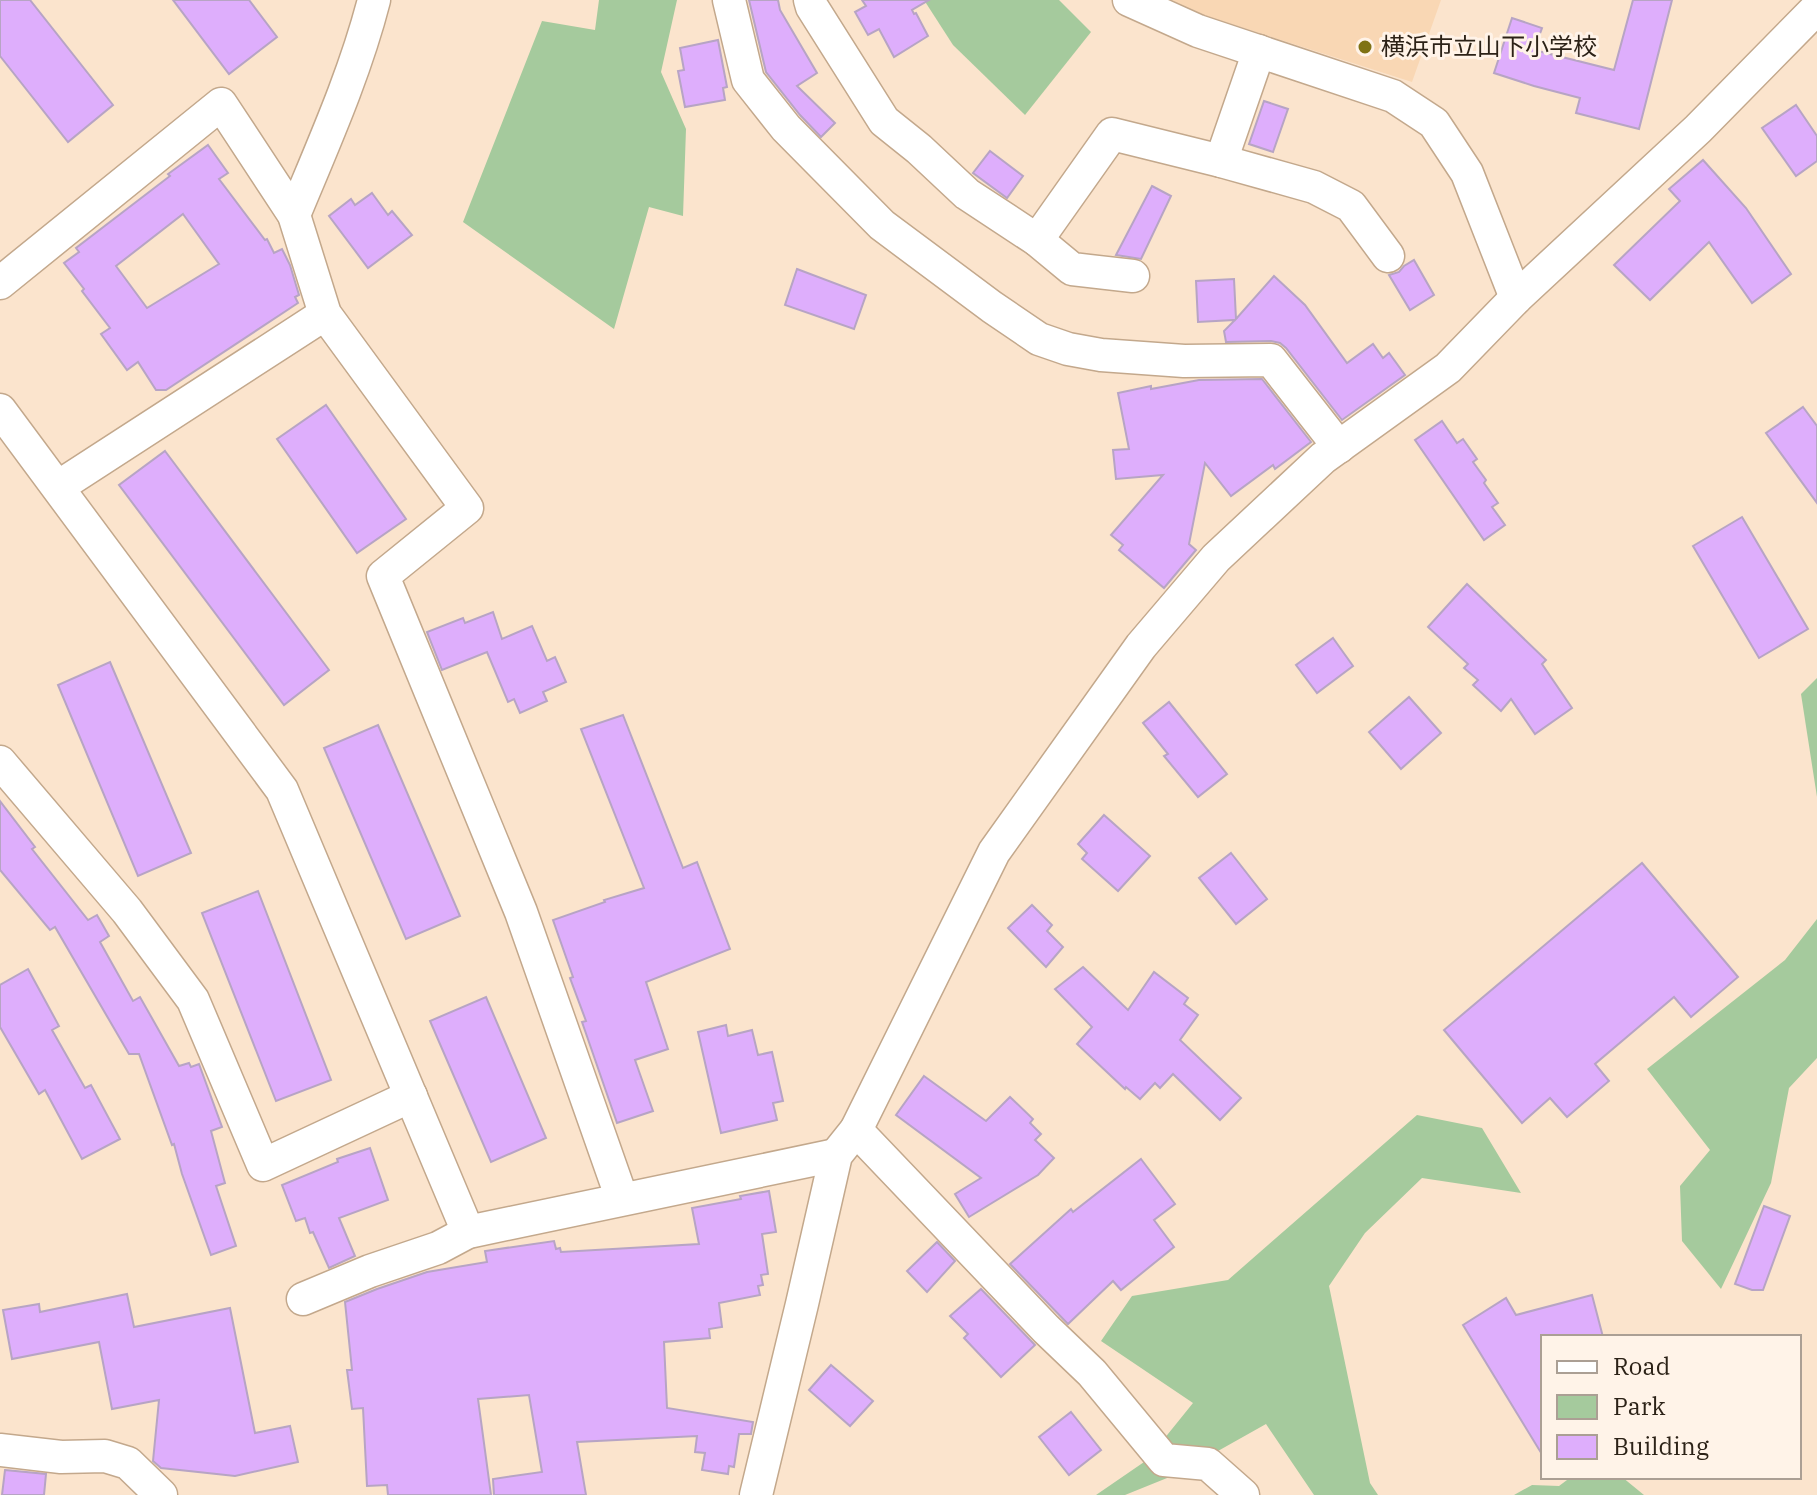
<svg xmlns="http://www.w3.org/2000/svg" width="1817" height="1495" font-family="'IBM Plex Serif','Noto Sans JP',serif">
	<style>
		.built { fill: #f9d7b4 }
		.green { fill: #a5ca9d }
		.building { fill: #deaefc; stroke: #b7a4c4; stroke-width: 2; fill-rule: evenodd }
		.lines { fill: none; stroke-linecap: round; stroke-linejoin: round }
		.minor-casing { stroke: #c3a88c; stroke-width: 35 }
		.minor { stroke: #fff; stroke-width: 32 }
		.poi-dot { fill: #7f7213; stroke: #fff3e8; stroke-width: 3 }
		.labels { text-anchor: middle; stroke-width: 6; stroke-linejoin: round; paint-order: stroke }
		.poi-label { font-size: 24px; fill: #2c2217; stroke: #fff3e8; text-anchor: start }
	</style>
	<rect width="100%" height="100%" fill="#fbe4cd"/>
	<!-- built -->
	<path class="built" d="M 1162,0 L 1441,0 L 1412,82 L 1197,13 Z"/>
	<!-- green -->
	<g class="green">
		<path d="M 599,0 L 677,0 L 661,72 L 686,129 L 683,216 L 649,207 L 614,329 L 463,222 L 542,21 L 595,30 Z"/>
		<path d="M 924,0 L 1059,0 L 1091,32 L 1025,115 L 953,45 Z"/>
		<path d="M 1817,678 L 1817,797 L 1801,694 Z"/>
		<path d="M 1817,919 L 1817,1058 L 1789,1088 L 1771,1183 L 1721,1289 L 1682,1241 L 1680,1186 L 1710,1150 L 1647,1069 L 1785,960 Z"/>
		<path d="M 1417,1115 L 1482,1128 L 1521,1193 L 1422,1178 L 1365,1233 L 1329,1286 L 1370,1483 L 1378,1495 L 1314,1495 L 1266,1424 L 1177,1474 L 1125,1495 L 1096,1495 L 1147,1460 L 1193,1403 L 1101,1341 L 1132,1296 L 1228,1280 Z"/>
		<path d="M 1571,1477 L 1622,1477 L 1644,1495 L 1514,1495 L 1532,1485 L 1559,1486 Z"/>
	</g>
	<!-- building -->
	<g class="building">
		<path d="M 0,0 L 30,0 L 113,105 L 68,142 L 0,56 Z"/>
		<path d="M 173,0 L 249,0 L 277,37 L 229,74 Z"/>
		<path d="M 749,0 L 778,0 L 780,10 L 817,73 L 797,86 L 835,123 L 821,137 L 800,115 L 766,72 Z"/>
		<path d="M 862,0 L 929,0 L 912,10 L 914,14 L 916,13 L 928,36 L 894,57 L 879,29 L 868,35 L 855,12 L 866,6 Z"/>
		<path d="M 1633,0 L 1672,0 L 1639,129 L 1576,113 L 1580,98 L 1534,86 L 1494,73 L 1512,18 L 1542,28 L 1534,50 L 1614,70 Z"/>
		<path d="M 718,40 L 727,87 L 723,88 L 725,100 L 685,107 L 678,71 L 684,70 L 680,48 Z"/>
		<path d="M 1264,101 L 1288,109 L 1273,152 L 1249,144 Z"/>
		<path d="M 1796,105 L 1817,136 L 1817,161 L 1796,176 L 1762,128 Z"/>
		<path d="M 208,145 L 228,173 L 219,179 L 265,240 L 267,239 L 274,253 L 282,249 L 290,265 L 299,295 L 295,297 L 298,303 L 166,390 L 156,390 L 138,362 L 127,370 L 101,334 L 110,328 L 82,291 L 84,289 L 64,263 L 79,252 L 76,248 L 170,176 L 168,174 ZM 183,214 L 219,264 L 147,308 L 116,266 Z"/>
		<path d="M 990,151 L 1023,176 L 1007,198 L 973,173 Z"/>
		<path d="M 1703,160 L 1746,208 L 1791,274 L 1752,303 L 1709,242 L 1650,300 L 1614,265 L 1680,201 L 1669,189 Z"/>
		<path d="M 1152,186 L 1171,196 L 1141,259 L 1116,255 Z"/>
		<path d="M 372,193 L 388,215 L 392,211 L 412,235 L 368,268 L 329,216 L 351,199 L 355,205 Z"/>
		<path d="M 1414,260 L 1434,295 L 1410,310 L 1389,275 L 1399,272 L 1404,266 Z"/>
		<path d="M 797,269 L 866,295 L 854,329 L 785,305 Z"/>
		<path d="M 1274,276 L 1305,305 L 1347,363 L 1373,344 L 1383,358 L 1389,353 L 1405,375 L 1342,420 L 1286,348 L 1280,343 L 1271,341 L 1226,342 L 1224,331 L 1235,320 L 1198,322 L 1196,281 L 1234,279 L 1236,319 Z"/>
		<path d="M 1262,379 L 1311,442 L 1275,469 L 1273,465 L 1231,496 L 1205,463 L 1189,544 L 1196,550 L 1164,588 L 1119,550 L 1123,545 L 1111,535 L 1163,475 L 1116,479 L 1113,450 L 1129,449 L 1118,393 L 1151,386 L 1151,389 L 1199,380 Z"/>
		<path d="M 326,405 L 406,519 L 357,553 L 277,439 Z"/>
		<path d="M 1803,407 L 1817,426 L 1817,503 L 1766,433 Z"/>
		<path d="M 1442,421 L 1457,443 L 1463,439 L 1477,459 L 1473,462 L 1486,480 L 1484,483 L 1498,503 L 1492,507 L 1505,525 L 1484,540 L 1415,440 Z"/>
		<path d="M 165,451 L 329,670 L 284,705 L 119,485 Z"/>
		<path d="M 1742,517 L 1808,629 L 1759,658 L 1693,546 Z"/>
		<path d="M 1467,584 L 1546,660 L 1542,664 L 1572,708 L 1535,734 L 1511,699 L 1501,711 L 1473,685 L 1478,680 L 1464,668 L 1468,664 L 1428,627 Z"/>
		<path d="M 493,612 L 502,639 L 532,626 L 547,661 L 555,657 L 566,682 L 543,692 L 547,701 L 520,713 L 514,699 L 508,702 L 487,652 L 442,670 L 427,632 L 463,618 L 465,623 Z"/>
		<path d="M 1333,638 L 1353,666 L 1317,693 L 1296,665 Z"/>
		<path d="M 110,662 L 191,853 L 138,876 L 58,685 Z"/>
		<path d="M 1409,697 L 1441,733 L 1401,769 L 1369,732 Z"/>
		<path d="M 1169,702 L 1227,774 L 1198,797 L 1164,756 L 1168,754 L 1143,723 Z"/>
		<path d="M 623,715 L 683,868 L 697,862 L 730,949 L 646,982 L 668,1049 L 635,1060 L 653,1111 L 617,1123 L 582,1022 L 586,1021 L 570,978 L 573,977 L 553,920 L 605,902 L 604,900 L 644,888 L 581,729 Z"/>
		<path d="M 378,725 L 460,916 L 406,939 L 324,748 Z"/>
		<path d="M 0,801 L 35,847 L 32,849 L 88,920 L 97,915 L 109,936 L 100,942 L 133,1001 L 140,997 L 179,1066 L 189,1063 L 191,1067 L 199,1064 L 222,1127 L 211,1131 L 225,1183 L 216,1186 L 236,1246 L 211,1255 L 182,1174 L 174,1144 L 172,1145 L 139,1054 L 129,1054 L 55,927 L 50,930 L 0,870 Z"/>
		<path d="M 1104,815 L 1150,856 L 1118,891 L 1082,859 L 1087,853 L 1078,844 Z"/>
		<path d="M 1231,853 L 1267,899 L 1236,924 L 1199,878 Z"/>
		<path d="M 1642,863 L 1738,977 L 1691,1017 L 1674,997 L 1595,1064 L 1609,1081 L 1567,1117 L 1550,1098 L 1522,1123 L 1444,1030 Z"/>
		<path d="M 258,891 L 331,1080 L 276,1101 L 202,913 Z"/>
		<path d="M 1032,905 L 1052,925 L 1047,931 L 1063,947 L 1046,967 L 1008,928 Z"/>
		<path d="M 1083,967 L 1128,1010 L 1154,972 L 1188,998 L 1184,1004 L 1198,1015 L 1180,1040 L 1241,1098 L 1220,1120 L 1173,1074 L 1160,1088 L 1155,1083 L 1140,1099 L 1126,1087 L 1125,1089 L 1077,1044 L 1092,1027 L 1055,989 Z"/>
		<path d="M 28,969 L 59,1026 L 52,1030 L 85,1088 L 91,1085 L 120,1139 L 82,1159 L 45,1090 L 39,1094 L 0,1027 L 0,985 Z"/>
		<path d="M 486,997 L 546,1138 L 491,1162 L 430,1021 Z"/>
		<path d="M 726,1025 L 728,1036 L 752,1030 L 758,1055 L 772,1052 L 783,1101 L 773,1103 L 777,1120 L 721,1133 L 698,1032 Z"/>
		<path d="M 924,1076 L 986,1121 L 1010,1097 L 1033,1119 L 1030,1123 L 1041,1134 L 1035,1140 L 1054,1158 L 1038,1175 L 969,1217 L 955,1194 L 981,1178 L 896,1115 Z"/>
		<path d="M 370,1148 L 388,1200 L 339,1218 L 355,1256 L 329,1268 L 313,1232 L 310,1233 L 305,1218 L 296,1221 L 282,1185 L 338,1162 L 337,1159 Z"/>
		<path d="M 1141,1159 L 1175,1204 L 1154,1220 L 1174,1247 L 1121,1290 L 1113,1281 L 1068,1324 L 1010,1264 L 1071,1209 L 1073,1212 Z"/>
		<path d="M 769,1191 L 776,1232 L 762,1234 L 768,1274 L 761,1275 L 763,1285 L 758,1286 L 760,1295 L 719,1303 L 722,1327 L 709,1329 L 710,1338 L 664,1342 L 667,1408 L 753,1422 L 751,1434 L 739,1434 L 734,1467 L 729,1466 L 728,1474 L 702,1470 L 705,1453 L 695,1452 L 697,1436 L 577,1442 L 586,1495 L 494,1495 L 493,1479 L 542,1472 L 529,1395 L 478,1399 L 491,1495 L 388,1495 L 387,1485 L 367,1486 L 363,1408 L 352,1409 L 347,1370 L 352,1370 L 345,1302 L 377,1289 L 427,1272 L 487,1262 L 485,1251 L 554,1241 L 556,1249 L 560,1248 L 561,1252 L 699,1244 L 692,1208 L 741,1199 L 740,1196 Z"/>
		<path d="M 1764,1206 L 1790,1216 L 1763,1290 L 1752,1290 L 1735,1284 Z"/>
		<path d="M 937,1242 L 955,1261 L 927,1292 L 907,1271 Z"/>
		<path d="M 981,1289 L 1035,1345 L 1001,1377 L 964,1338 L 968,1334 L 950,1316 Z"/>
		<path d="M 127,1294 L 134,1327 L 230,1308 L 255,1433 L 290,1426 L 298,1462 L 235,1476 L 161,1468 L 153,1461 L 159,1400 L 112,1409 L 99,1342 L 12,1359 L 3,1310 L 39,1304 L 40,1312 Z"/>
		<path d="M 1592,1295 L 1603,1337 L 1543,1337 L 1543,1456 L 1463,1325 L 1506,1298 L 1516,1315 Z"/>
		<path d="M 831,1365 L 873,1401 L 850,1426 L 809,1390 Z"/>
		<path d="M 1071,1412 L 1101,1450 L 1069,1475 L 1039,1437 Z"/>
		<path d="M 5,1470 L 46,1474 L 44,1495 L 2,1495 Z"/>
	</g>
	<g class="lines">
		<defs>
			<g id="minor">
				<path d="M 729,0 L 748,80 L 786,128 L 882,225 L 992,307 L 1039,339 L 1068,349 L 1101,355 L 1184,361 L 1271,360 L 1339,447"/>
				<path d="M 810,0 L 812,7 L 884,121 L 919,149 L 967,194 L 1037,240 L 1072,269 L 1133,276"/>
				<path d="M 1129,0 L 1198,31 L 1393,96 L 1434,123 L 1467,173 L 1516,298"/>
				<path d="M 1221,161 L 1259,51"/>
				<path d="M 294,215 C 323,145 355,74 374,0"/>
				<path d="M 1037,240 L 1112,134 L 1221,161 L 1314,187 L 1351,206 L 1388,256"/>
				<path d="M 0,283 L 221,104 L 294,215 L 325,314 L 467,508 L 383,576 L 521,912 L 622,1199"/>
				<path d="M 0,410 L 282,790 L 468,1232"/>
				<path d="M 58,487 L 325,314"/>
				<path d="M 0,762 L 127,911 L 193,1000 L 263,1165 L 411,1096"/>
				<path d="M 856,1130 L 1046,1329 L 1092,1373 L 1164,1460 L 1208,1464 L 1243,1495"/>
				<path d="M 303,1299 L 370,1271 L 438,1248 L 468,1232 L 836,1155"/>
				<path d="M 0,1450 L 61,1457 L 105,1456 L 128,1463 L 161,1495"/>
				<path d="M 756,1495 L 802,1304 L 836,1155 L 856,1130 L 994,852 L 1141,646 L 1216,558 L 1323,458 L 1448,368 L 1516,298 L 1698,129 L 1817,8"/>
			</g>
		</defs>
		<!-- minor casing -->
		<use href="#minor" class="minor-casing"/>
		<!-- minor -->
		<use href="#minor" class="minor"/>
	</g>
	<!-- markers -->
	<circle class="poi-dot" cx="1365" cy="47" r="8"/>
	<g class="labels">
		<!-- poi labels -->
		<g class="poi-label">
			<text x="1381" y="55">横浜市立山下小学校</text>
		</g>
	</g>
	<!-- legend -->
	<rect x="1541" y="1335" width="260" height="144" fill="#fff3e8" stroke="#ab9f94" stroke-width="2"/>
	<rect x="1557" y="1361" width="40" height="12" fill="#ffffff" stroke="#ab9f94" stroke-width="2"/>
	<text x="1613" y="1375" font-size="24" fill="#2c2217">Road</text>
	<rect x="1557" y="1395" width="40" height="24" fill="#a5ca9d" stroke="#ab9f94" stroke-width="2"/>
	<text x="1613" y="1415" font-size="24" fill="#2c2217">Park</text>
	<rect x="1557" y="1435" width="40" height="24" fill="#deaefc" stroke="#ab9f94" stroke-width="2"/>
	<text x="1613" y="1455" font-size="24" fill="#2c2217">Building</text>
</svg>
